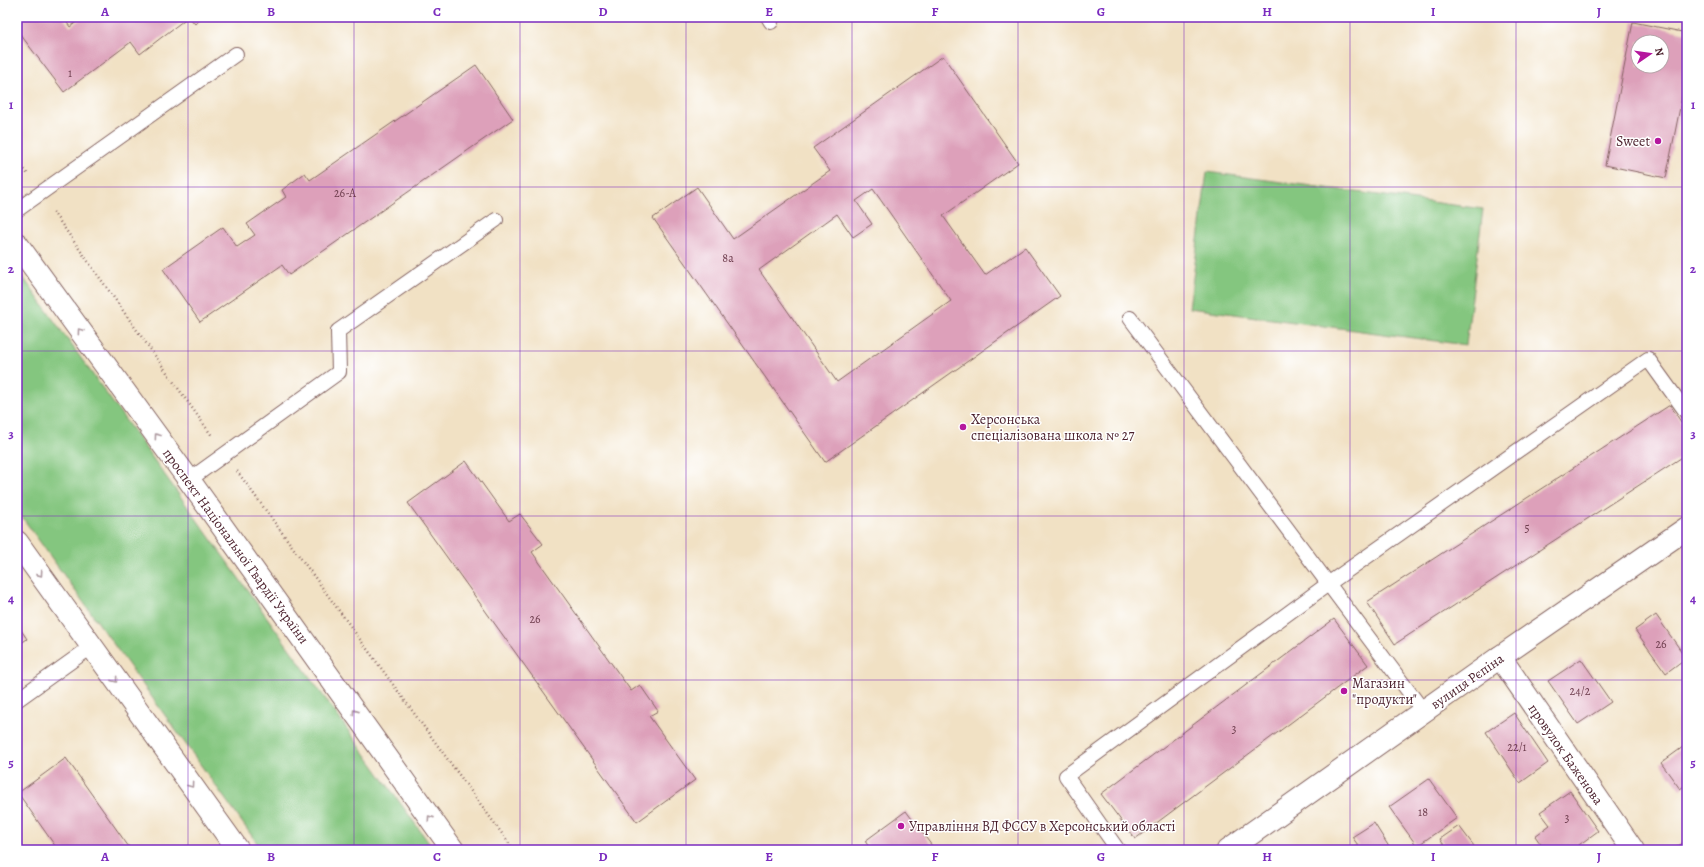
<svg xmlns="http://www.w3.org/2000/svg" width="1704" height="867" font-family="Alegreya,serif">
	<style>
		.green { fill: #84c67f; stroke: #677255 }
		.building { fill: #dda0ba; fill-rule: evenodd }
		.lines { fill: none; stroke-linecap: round; stroke-linejoin: round }
		.service-casing { stroke: #846361; stroke-width: 16 }
		.minor-casing { stroke: #846361; stroke-width: 24 }
		.tertiary-casing { stroke: #846361; stroke-width: 24 }
		.path { stroke: #846361; stroke-width: 2.5; stroke-dasharray: 1 3; stroke-linecap: butt }
		.service { stroke: #fff; stroke-width: 14 }
		.minor { stroke: #fff; stroke-width: 22 }
		.tertiary { stroke: #fff; stroke-width: 22 }
		.oneway { stroke: #ae9aa0 }
		.grid { fill: none; stroke: #7b2cbf; stroke-width: 1; stroke-opacity: 0.55 }
		.poi-dot { fill: #b5179e; stroke: #fff; stroke-width: 1.5 }
		.labels { text-anchor: middle; stroke-width: 3; stroke-linejoin: round; paint-order: stroke }
		.number-label { font-size: 12px; fill: #6f3f4f }
		.poi-label { font-size: 14px; fill: #4a1f2b; stroke: #fff; text-anchor: start }
		.street-label { font-size: 14px; fill: #4a1f2b; stroke: #fff }
		.neatline { fill: none; stroke: #7b2cbf; stroke-width: 1.5 }
		.grid-label { font-size: 13px; text-anchor: middle; font-weight: bold; fill: #7b2cbf }
	</style>
	<rect width="100%" height="100%" fill="#fff"/>
	<filter id="ink" filterUnits="userSpaceOnUse"><feTurbulence type="fractalNoise" baseFrequency=".025" numOctaves="2"/><feDisplacementMap in="SourceGraphic" scale="8" xChannelSelector="R" yChannelSelector="G"/><feConvolveMatrix kernelMatrix="1 2 1 2 8 2 1 2 1" color-interpolation-filters="sRGB"/></filter>
	<filter id="wash" filterUnits="userSpaceOnUse"><feTurbulence type="fractalNoise" baseFrequency=".012" numOctaves="4" result="noise"/><feDisplacementMap in="SourceGraphic" scale="16" xChannelSelector="R" yChannelSelector="G"/><feGaussianBlur stdDeviation="0.9" result="paint"/><feColorMatrix in="noise" values="0 0 0 0 0 0 0 0 0 0 0 0 0 0 0 0 0 1.4 0 .05"/><feComposite in="paint" operator="in"/></filter>
	<g filter="url(#wash)">
		<rect width="100%" height="100%" fill="#f1e1c4"/>
		<!-- green -->
		<g class="green">
			<path d="M 1207,172 L 1483,209 L 1466,345 L 1189,308 Z"/>
			<path d="M 17,269 L 434,850 L 262,850 L 17,510 Z"/>
		</g>
		<g id="blocks">
			<!-- building -->
			<g class="building">
				<path d="M 17,17 L 63,17 L 70,27 L 83,17 L 188,17 L 140,54 L 131,42 L 64,92 L 17,30 Z"/>
				<path d="M 189,17 L 203,17 L 195,24 Z"/>
				<path d="M 1633,22 L 1687,33 L 1687,72 L 1666,178 L 1605,165 ZM 1638,42 L 1662,42 L 1662,66 L 1638,66 Z"/>
				<path d="M 943,56 L 1018,163 L 943,216 L 985,275 L 1025,247 L 1060,296 L 825,462 L 653,218 L 697,187 L 733,239 L 830,171 L 813,148 ZM 873,189 L 951,301 L 837,382 L 759,270 L 837,214 L 853,237 L 872,224 L 856,201 Z"/>
				<path d="M 476,65 L 513,119 L 289,275 L 282,265 L 200,322 L 163,269 L 223,227 L 237,247 L 255,235 L 247,224 L 286,197 L 282,190 L 305,173 L 310,180 Z"/>
				<path d="M 1670,405 L 1687,431 L 1687,454 L 1395,644 L 1367,602 Z"/>
				<path d="M 466,461 L 509,521 L 520,514 L 543,544 L 532,552 L 631,691 L 640,685 L 658,711 L 649,716 L 695,780 L 637,822 L 408,503 Z"/>
				<path d="M 1656,615 L 1686,658 L 1666,673 L 1635,630 Z"/>
				<path d="M 1334,619 L 1368,665 L 1135,839 L 1101,794 Z"/>
				<path d="M 17,624 L 27,639 L 17,646 Z"/>
				<path d="M 1581,659 L 1611,702 L 1578,724 L 1548,681 Z"/>
				<path d="M 1514,713 L 1548,763 L 1520,783 L 1486,732 Z"/>
				<path d="M 1687,744 L 1687,784 L 1680,789 L 1661,763 Z"/>
				<path d="M 66,758 L 131,850 L 58,850 L 18,793 Z"/>
				<path d="M 1429,779 L 1457,818 L 1417,846 L 1389,807 Z"/>
				<path d="M 1570,791 L 1598,831 L 1572,850 L 1545,850 L 1535,836 L 1550,825 L 1540,812 Z"/>
				<path d="M 906,811 L 935,850 L 871,850 L 865,841 Z"/>
				<path d="M 1374,823 L 1391,850 L 1350,850 L 1358,845 L 1352,837 Z"/>
				<path d="M 1459,826 L 1474,846 L 1468,850 L 1447,850 L 1440,839 Z"/>
				<path d="M 1687,840 L 1687,850 L 1679,850 L 1677,847 Z"/>
			</g>
		</g>
	</g>
	<g filter="url(#ink)">
		<use href="#blocks" fill-opacity="0" stroke="#846361" stroke-width="1"/>
		<g class="lines">
			<defs>
				<g id="service">
					<path d="M 768,17 L 771,22"/>
					<path d="M 17,210 L 236,54"/>
					<path d="M 1130,318 L 1424,712"/>
					<path d="M 189,480 L 339,372 L 338,331 L 496,220"/>
					<path d="M 17,700 L 91,647"/>
					<path d="M 1118,850 L 1066,776 L 1328,584 L 1648,359 L 1687,413"/>
				</g>
				<g id="minor">
					<path d="M 1500,657 L 1633,850"/>
					<path d="M 1228,850 L 1500,657 L 1687,528"/>
				</g>
				<g id="tertiary">
					<path d="M 17,244 L 189,480 L 453,850"/>
					<path d="M 17,542 L 238,850"/>
				</g>
			</defs>
			<!-- service casing -->
			<use href="#service" class="service-casing"/>
			<!-- minor casing -->
			<use href="#minor" class="minor-casing"/>
			<!-- tertiary casing -->
			<use href="#tertiary" class="tertiary-casing"/>
			<!-- path -->
			<g class="path">
				<path d="M 17,160 L 29,176"/>
				<path d="M 53,212 L 212,436"/>
				<path d="M 237,471 L 514,850"/>
			</g>
			<!-- service -->
			<use href="#service" class="service"/>
			<!-- minor -->
			<use href="#minor" class="minor"/>
			<!-- tertiary -->
			<use href="#tertiary" class="tertiary"/>
		</g>
		<!-- one-way arrows -->
		<defs><path id="oneway-chevron" d="M-2-3.5L2.5 0L-2 3.5" fill="none" stroke-width="1.6" stroke-linecap="round" stroke-linejoin="round"/></defs>
		<g class="oneway">
			<use href="#oneway-chevron" transform="translate(80 331) rotate(-126)"/>
			<use href="#oneway-chevron" transform="translate(157 436) rotate(-126)"/>
			<use href="#oneway-chevron" transform="translate(40 574) rotate(55)"/>
			<use href="#oneway-chevron" transform="translate(115 680) rotate(54)"/>
			<use href="#oneway-chevron" transform="translate(355 712) rotate(-125)"/>
			<use href="#oneway-chevron" transform="translate(191 785) rotate(54)"/>
			<use href="#oneway-chevron" transform="translate(430 818) rotate(-125)"/>
		</g>
	</g>
	<!-- grid -->
	<path class="grid" d="M 188,17 L 188,850M 354,17 L 354,850M 520,17 L 520,850M 686,17 L 686,850M 852,17 L 852,850M 1018,17 L 1018,850M 1184,17 L 1184,850M 1350,17 L 1350,850M 1516,17 L 1516,850M 17,187 L 1687,187M 17,351 L 1687,351M 17,516 L 1687,516M 17,680 L 1687,680"/>
	<!-- markers -->
	<g class="poi-dot">
		<circle cx="1658" cy="141" r="4"/>
		<circle cx="963" cy="427" r="4"/>
		<circle cx="1344" cy="691" r="4"/>
		<circle cx="901" cy="826" r="4"/>
	</g>
	<g class="labels">
		<!-- number labels -->
		<g class="number-label">
			<text x="70" y="77">1</text>
			<text x="345" y="197">26-А</text>
			<text x="728" y="262">8а</text>
			<text x="1527" y="532">5</text>
			<text x="535" y="623">26</text>
			<text x="1661" y="648">26</text>
			<text x="1580" y="695">24/2</text>
			<text x="1234" y="733">3</text>
			<text x="1517" y="751">22/1</text>
			<text x="1423" y="816">18</text>
			<text x="1567" y="822">3</text>
		</g>
		<!-- poi labels -->
		<g class="poi-label">
			<text x="1650" y="146" text-anchor="end">Sweet</text>
			<text x="971" y="424">Херсонська<tspan x="971" dy="16">спеціалізована школа № 27</tspan></text>
			<text x="1352" y="688">Магазин<tspan x="1352" dy="16">"продукти"</tspan></text>
			<text x="909" y="831">Управління ВД ФССУ в Херсонський області</text>
		</g>
		<!-- street labels -->
		<g class="street-label">
			<text transform="translate(236 546) rotate(54)" y="5">проспект Національної Гвардії України</text>
			<text transform="translate(1467 681) rotate(-35)" y="5">вулиця Рєпіна</text>
			<text transform="translate(1566 754) rotate(55)" y="5">провулок Баженова</text>
		</g>
	</g>
	<!-- margin -->
	<rect width="1704" height="867" fill="none" stroke="#fff" stroke-width="44"/>
	<!-- north arrow -->
	<g transform="translate(1650 54) rotate(77)"><circle r="19" fill="#ffffff" stroke="#b7a5aa"/>
	<path d="M0-3L7 15L0 10L-7 15Z" fill="#b5179e"/>
	<text y="-6" font-size="11" font-weight="bold" text-anchor="middle" fill="#4a1f2b">N</text>
	</g>
	<rect x="22" y="22" width="1660" height="823" class="neatline"/>
	<g class="grid-label">
		<text x="105" y="16">A</text>
		<text x="271" y="16">B</text>
		<text x="437" y="16">C</text>
		<text x="603" y="16">D</text>
		<text x="769" y="16">E</text>
		<text x="935" y="16">F</text>
		<text x="1101" y="16">G</text>
		<text x="1267" y="16">H</text>
		<text x="1433" y="16">I</text>
		<text x="1599" y="16">J</text>
		<text x="11" y="109">1</text>
		<text x="1693" y="109">1</text>
		<text x="11" y="273">2</text>
		<text x="1693" y="273">2</text>
		<text x="11" y="438">3</text>
		<text x="1693" y="438">3</text>
		<text x="11" y="603">4</text>
		<text x="1693" y="603">4</text>
		<text x="11" y="767">5</text>
		<text x="1693" y="767">5</text>
		<text x="105" y="861">A</text>
		<text x="271" y="861">B</text>
		<text x="437" y="861">C</text>
		<text x="603" y="861">D</text>
		<text x="769" y="861">E</text>
		<text x="935" y="861">F</text>
		<text x="1101" y="861">G</text>
		<text x="1267" y="861">H</text>
		<text x="1433" y="861">I</text>
		<text x="1599" y="861">J</text>
	</g>
</svg>
